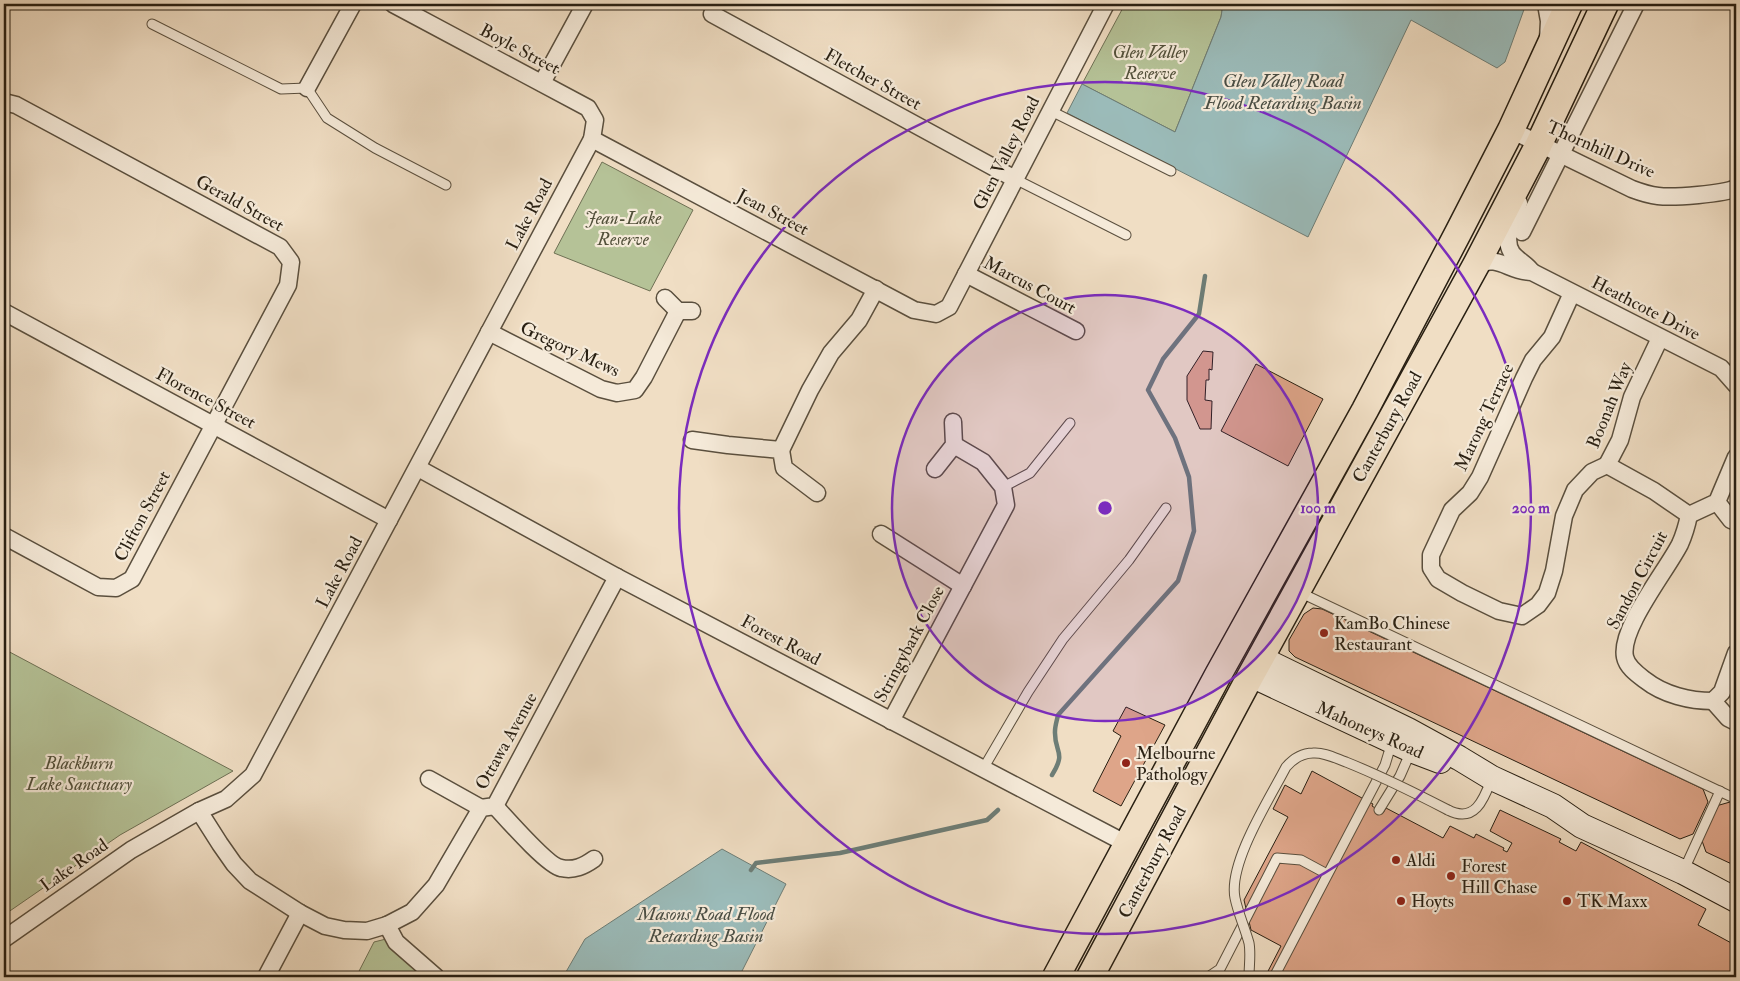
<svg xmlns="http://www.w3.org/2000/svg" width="1740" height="981" font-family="'IM FELL Double Pica',serif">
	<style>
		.green { fill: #b5c297; stroke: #6e7054 }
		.water { fill: #9bbbb9; stroke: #6d7d76 }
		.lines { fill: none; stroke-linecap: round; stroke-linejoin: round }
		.stream { stroke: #6d7d76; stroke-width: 4.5 }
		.building { fill: #dea589; stroke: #281f12 }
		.service-casing { stroke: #5a4f3e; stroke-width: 11 }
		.minor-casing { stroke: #5a4f3e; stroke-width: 19 }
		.secondary-casing { stroke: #281f12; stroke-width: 26 }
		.primary-casing { stroke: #281f12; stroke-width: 29 }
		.service { stroke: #f5ead9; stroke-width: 9 }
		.minor { stroke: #f5ead9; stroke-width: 16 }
		.secondary { stroke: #f5ead9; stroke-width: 24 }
		.primary { stroke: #f0dec4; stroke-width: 26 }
		.service-bridge-casing { stroke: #5a4f3e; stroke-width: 11; stroke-linecap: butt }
		.service-bridge { stroke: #f5ead9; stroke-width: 9 }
		.ring { fill: none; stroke: #7b2cbf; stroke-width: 2.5 }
		.poi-dot { fill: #8f2418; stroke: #f5ead9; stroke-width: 2 }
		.labels { text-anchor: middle; stroke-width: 4.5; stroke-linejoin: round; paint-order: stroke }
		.street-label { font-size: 18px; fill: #281f12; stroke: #f5ead9 }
		.park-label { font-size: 18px; font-style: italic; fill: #52503a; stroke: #f5ead9 }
		.poi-label { font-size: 18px; fill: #281f12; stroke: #f5ead9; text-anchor: start }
		.water-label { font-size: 19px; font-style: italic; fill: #4a4e44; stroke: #f5ead9 }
		.centre { fill: #7b2cbf; stroke: #f5ead9; stroke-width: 2.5 }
		.ring-label { font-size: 15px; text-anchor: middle; font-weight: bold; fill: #7b2cbf; stroke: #f5ead9; stroke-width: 4.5; stroke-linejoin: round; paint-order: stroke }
	</style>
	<rect width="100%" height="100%" fill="#f0dec4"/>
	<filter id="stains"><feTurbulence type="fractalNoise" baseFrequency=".004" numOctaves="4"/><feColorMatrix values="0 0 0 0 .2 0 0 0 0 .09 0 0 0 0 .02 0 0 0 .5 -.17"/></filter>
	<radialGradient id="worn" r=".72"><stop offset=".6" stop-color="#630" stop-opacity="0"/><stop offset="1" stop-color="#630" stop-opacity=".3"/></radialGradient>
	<!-- green -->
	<g class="green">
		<path d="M 1125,4 L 1223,4 L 1221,17 L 1175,132 L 1082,84 Z"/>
		<path d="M 602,162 L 693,210 L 650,291 L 554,253 Z"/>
		<path d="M 4,649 L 233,771 L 120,835 L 4,915 Z"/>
		<path d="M 390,938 L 425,977 L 356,977 L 374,942 Z"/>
	</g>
	<!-- water -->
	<g class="water">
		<path d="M 1223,4 L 1526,4 L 1505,62 L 1497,68 L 1411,20 L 1308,237 L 1067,113 L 1082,84 L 1175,132 L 1221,17 Z"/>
		<path d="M 722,849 L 786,884 L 739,977 L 563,977 L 585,939 Z"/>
	</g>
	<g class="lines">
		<!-- stream -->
		<g class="stream">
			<path d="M 1052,775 C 1067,751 1054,753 1055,731 C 1055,726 1057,720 1058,715 L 1178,581 L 1194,531 L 1189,477 L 1175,438 L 1148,390 L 1163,359 L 1199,314 L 1205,276"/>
			<path d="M 751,870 L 756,863 L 840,853 L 987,820 L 998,810"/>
		</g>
	</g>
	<!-- building -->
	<g class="building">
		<path d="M 1203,351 L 1213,352 L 1212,370 L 1209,369 L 1209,380 L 1206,380 L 1205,400 L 1212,401 L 1211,429 L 1200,429 L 1187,400 L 1187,376 Z"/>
		<path d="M 1256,364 L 1323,399 L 1288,466 L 1221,431 Z"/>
		<path d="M 1313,608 L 1322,609 L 1703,789 L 1708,802 L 1693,834 L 1680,839 L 1295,657 L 1289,651 L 1289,640 L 1304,614 Z"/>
		<path d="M 1126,707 L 1165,725 L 1121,806 L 1093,791 L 1121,736 L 1113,731 Z"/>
		<path d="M 1312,771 L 1373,804 L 1372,806 L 1383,813 L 1386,808 L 1443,838 L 1450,826 L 1474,838 L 1476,834 L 1504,848 L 1503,850 L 1507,852 L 1512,843 L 1490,831 L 1500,810 L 1561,839 L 1559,842 L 1576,851 L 1581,842 L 1706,909 L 1698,925 L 1735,945 L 1736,943 L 1736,977 L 1265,977 L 1281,946 L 1251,930 L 1244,900 L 1288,817 L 1273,809 L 1285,785 L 1301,794 Z"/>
		<path d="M 1730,802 L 1736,805 L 1736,866 L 1706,852 L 1701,838 L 1716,806 Z"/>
	</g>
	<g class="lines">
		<defs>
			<g id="service">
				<path d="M 152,24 L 281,89 L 307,88 L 327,118 L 375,148 L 446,185"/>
				<path d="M 1051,111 L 1171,171"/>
				<path d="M 1015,179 L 1126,235"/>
				<path d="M 1003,487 L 1030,473 L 1070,423"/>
				<path d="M 1299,592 L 1736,799"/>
				<path d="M 983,769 L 1028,692 L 1063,639 L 1129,560 L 1166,508"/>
				<path d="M 1379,810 L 1400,776 L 1411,751"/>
				<path d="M 1448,810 C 1475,824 1484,799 1492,778"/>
				<path d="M 1683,872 L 1720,791"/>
				<path d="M 1208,977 L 1220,969 L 1277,858 L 1301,860 L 1327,874"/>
				<path d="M 1274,977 L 1385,765 L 1392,742"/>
			</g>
			<g id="minor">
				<path d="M 1546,4 L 1549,21 L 1548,39"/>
				<path d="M 712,14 L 1015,179"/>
				<path d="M 542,83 L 585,4"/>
				<path d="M 307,88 L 353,4"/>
				<path d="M 4,102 L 16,105 L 280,247 L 291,262 L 288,285 L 132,579 L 116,588 L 98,587 L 4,536"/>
				<path d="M 1511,130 L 1632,189 C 1640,192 1649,195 1658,196 C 1673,198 1724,194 1736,188"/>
				<path d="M 592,139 L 914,310 L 936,314 L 949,307 L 1106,4"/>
				<path d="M 1519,203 C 1514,218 1502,238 1512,253 C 1518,261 1527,264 1532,272"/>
				<path d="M 1522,232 L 1636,4"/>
				<path d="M 1476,265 C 1500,254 1508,272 1532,272 L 1721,368 L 1736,385"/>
				<path d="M 966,274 L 1076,331"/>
				<path d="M 1572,293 L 1552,337 L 1533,360 L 1524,378 L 1480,477 L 1470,493 L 1452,510 L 1431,555 L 1431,568 L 1438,579 L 1462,593 L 1499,611 L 1522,616 L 1538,605 L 1547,593 L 1554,571 L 1564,516 L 1575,490 L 1592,472 L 1607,465"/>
				<path d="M 665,298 L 678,311 L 692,311"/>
				<path d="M 4,312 L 389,520"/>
				<path d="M 489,332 L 601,389 L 617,393 L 635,390 L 644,377 L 678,311"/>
				<path d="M 1660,338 L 1632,397 L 1620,440 L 1607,465 L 1654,491 L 1689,515 L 1717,502 L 1736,457"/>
				<path d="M 692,440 L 728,445 L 781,450 L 784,468 L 817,493"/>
				<path d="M 781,450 L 810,390 L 831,353 L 859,320 L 876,289"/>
				<path d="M 418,468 L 617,577 L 1127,844"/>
				<path d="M 935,469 L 954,445 L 953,422"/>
				<path d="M 1717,502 L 1731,520 L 1736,522"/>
				<path d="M 1689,515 C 1687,525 1684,535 1680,544 C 1667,570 1619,629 1625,657 C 1627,667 1637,674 1645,680 C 1664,695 1690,701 1713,701 L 1722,692 L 1736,653"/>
				<path d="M 881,534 L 963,586"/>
				<path d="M 1713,701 L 1728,718 L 1736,722"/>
				<path d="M 891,721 L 1006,505 L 1003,487 L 983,462 L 954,445"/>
				<path d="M 429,779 L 481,808"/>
				<path d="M 495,806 C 506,818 548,866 561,868 C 574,871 584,866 594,859"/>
				<path d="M 199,811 L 220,844 L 234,864 L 250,881 L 300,913 L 325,926 L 344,930 L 367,931 L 387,925 L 412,912 L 436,885 L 481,808 L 495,806 L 617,577"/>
				<path d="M 387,925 L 396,942 L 436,977"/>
				<path d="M 4,939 L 131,850 L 199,811 L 226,799 L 253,775 L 592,139 L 595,120 L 588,108 L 393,4"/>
				<path d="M 266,977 L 300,913"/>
			</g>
			<g id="secondary">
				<path d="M 1260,658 L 1408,730 L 1459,758 L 1492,778 L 1553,806 L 1582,826 L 1683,872 L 1736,900"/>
				<path d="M 1251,675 L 1411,750 L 1440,761"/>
			</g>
			<g id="primary">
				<path d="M 1056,977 L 1218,675 L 1365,410 L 1458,233 L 1511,130 L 1569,4"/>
				<path d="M 1090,977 L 1251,675 L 1476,265 L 1539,144 L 1605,4"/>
			</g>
		</defs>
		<!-- service casing -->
		<use href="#service" class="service-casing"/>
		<!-- minor casing -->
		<use href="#minor" class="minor-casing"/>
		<!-- secondary casing -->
		<use href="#secondary" class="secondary-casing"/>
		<!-- primary casing -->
		<use href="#primary" class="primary-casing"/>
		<!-- service -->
		<use href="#service" class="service"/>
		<!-- minor -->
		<use href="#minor" class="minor"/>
		<!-- secondary -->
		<use href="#secondary" class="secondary"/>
		<!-- primary -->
		<use href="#primary" class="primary"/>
		<defs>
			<path id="service-bridge" d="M 1249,977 C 1249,966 1251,953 1249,943 C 1245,928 1238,913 1235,898 C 1228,863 1270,798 1286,767 C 1293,759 1301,753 1313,753 C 1324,752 1335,758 1346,762 C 1381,776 1415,793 1448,810"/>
		</defs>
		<!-- service-bridge casing -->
		<use href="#service-bridge" class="service-bridge-casing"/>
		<!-- service-bridge -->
		<use href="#service-bridge" class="service-bridge"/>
	</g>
	<!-- distance rings -->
	<circle cx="1105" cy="508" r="213" fill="#7b2cbf" fill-opacity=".12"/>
	<g class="ring">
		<circle cx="1105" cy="508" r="213"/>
		<circle cx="1105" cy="508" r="426"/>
	</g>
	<!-- markers -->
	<g class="poi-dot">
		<circle cx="1324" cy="633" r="5"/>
		<circle cx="1126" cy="763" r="5"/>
		<circle cx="1396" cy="860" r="5"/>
		<circle cx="1451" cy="876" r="5"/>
		<circle cx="1401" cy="901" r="5"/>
		<circle cx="1567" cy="901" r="5"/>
	</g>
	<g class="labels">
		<!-- street labels -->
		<g class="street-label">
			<text transform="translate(520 49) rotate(28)" y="6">Boyle Street</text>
			<text transform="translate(873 79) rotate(29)" y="6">Fletcher Street</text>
			<text transform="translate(1601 149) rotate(24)" y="6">Thornhill Drive</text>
			<text transform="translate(1006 153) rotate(-63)" y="6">Glen Valley Road</text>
			<text transform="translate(240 203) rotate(29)" y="6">Gerald Street</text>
			<text transform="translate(773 212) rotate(28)" y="6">Jean Street</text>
			<text transform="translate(529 214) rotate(-62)" y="6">Lake Road</text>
			<text transform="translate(1030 285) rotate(28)" y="6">Marcus Court</text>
			<text transform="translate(1646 308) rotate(27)" y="6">Heathcote Drive</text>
			<text transform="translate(570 349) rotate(25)" y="6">Gregory Mews</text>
			<text transform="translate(206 398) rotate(28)" y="6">Florence Street</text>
			<text transform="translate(1609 405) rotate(-68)" y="6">Boonah Way</text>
			<text transform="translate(1484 417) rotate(-65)" y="6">Marong Terrace</text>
			<text transform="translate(1387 427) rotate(-61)" y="6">Canterbury Road</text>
			<text transform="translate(142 516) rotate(-62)" y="6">Clifton Street</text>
			<text transform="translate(339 572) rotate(-62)" y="6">Lake Road</text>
			<text transform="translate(1637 580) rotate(-62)" y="6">Sandon Circuit</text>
			<text transform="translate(781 640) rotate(28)" y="6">Forest Road</text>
			<text transform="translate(909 644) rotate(-62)" y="6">Stringybark Close</text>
			<text transform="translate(1370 730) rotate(24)" y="6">Mahoneys Road</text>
			<text transform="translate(506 741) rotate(-61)" y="6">Ottawa Avenue</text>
			<text transform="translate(1152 862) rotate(-62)" y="6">Canterbury Road</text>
			<text transform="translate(74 865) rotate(-35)" y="6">Lake Road</text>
		</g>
		<!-- park labels -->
		<g class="park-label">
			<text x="1150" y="58">Glen Valley<tspan x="1150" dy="21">Reserve</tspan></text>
			<text x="623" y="224">Jean-Lake<tspan x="623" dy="21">Reserve</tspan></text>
			<text x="79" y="769">Blackburn<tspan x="79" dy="21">Lake Sanctuary</tspan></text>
		</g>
		<!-- poi labels -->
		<g class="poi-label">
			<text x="1334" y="629">KamBo Chinese<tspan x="1334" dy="21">Restaurant</tspan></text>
			<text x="1136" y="759">Melbourne<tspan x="1136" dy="21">Pathology</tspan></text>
			<text x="1406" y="866">Aldi</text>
			<text x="1461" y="872">Forest<tspan x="1461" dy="21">Hill Chase</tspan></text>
			<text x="1411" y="907">Hoyts</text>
			<text x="1577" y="907">TK Maxx</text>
		</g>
		<!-- water labels -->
		<g class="water-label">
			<text x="1283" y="87">Glen Valley Road<tspan x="1283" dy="22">Flood Retarding Basin</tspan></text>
			<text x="706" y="920">Masons Road Flood<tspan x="706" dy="22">Retarding Basin</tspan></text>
		</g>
	</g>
	<circle cx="1105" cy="508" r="8" class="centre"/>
	<g class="ring-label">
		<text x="1318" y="513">100 m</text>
		<text x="1531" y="513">200 m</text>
	</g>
	<!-- margin -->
	<rect width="1740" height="981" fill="none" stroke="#f0dec4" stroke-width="20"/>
	<rect x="5" y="5" width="1730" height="971" fill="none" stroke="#281f12" stroke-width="2.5"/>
	<rect x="10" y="10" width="1720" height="961" fill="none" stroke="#281f12"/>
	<rect width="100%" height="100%" filter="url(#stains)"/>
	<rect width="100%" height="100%" fill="url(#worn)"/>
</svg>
